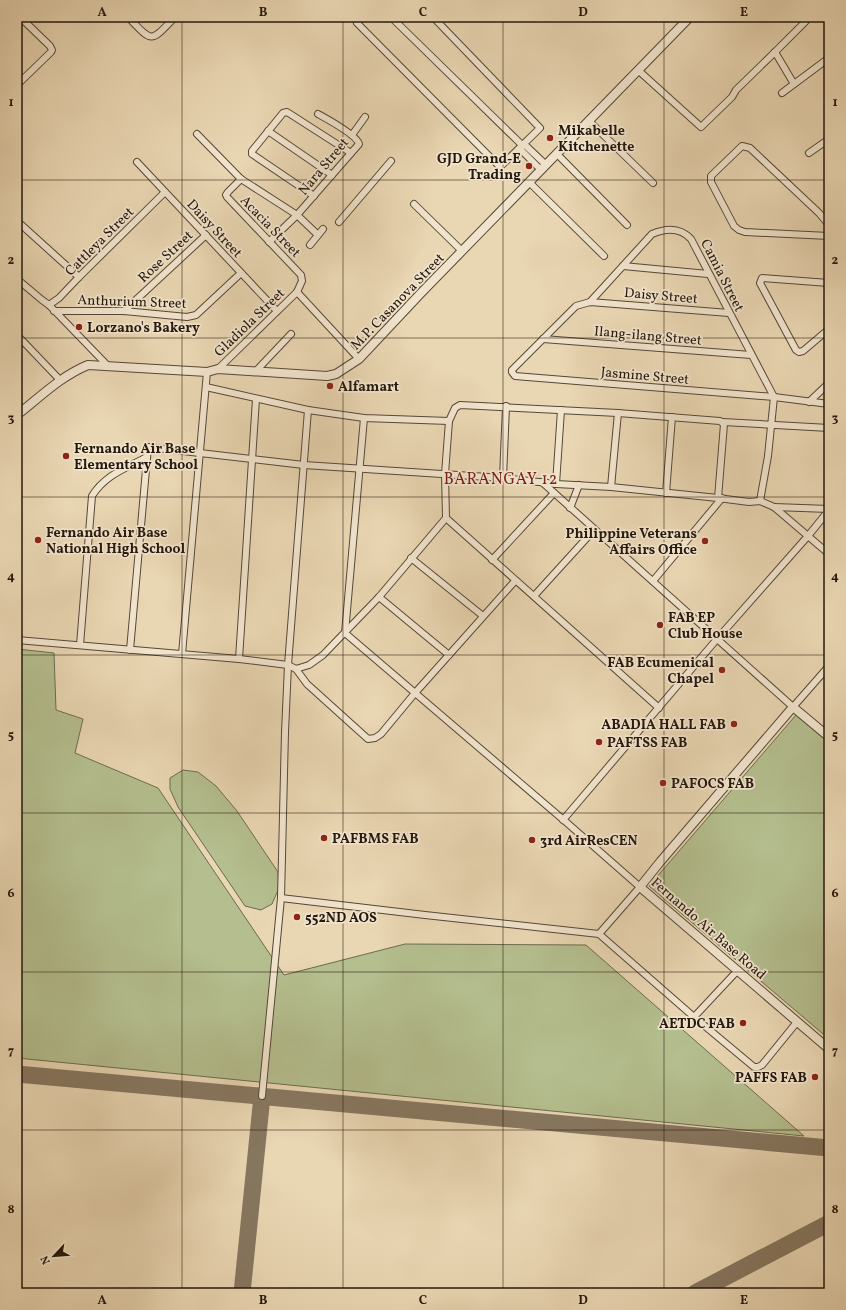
<svg xmlns="http://www.w3.org/2000/svg" width="846" height="1310" font-family="Vollkorn,serif">
	<style>
		.green { fill: #b4be8e; stroke: #6c6b4e }
		.lines { fill: none; stroke-linecap: round; stroke-linejoin: round }
		.taxiway { stroke: #877760; stroke-width: 17 }
		.minor-casing { stroke: #564836; stroke-width: 8 }
		.tertiary-casing { stroke: #564836; stroke-width: 10 }
		.minor { stroke: #f1e4cd; stroke-width: 6 }
		.tertiary { stroke: #f1e4cd; stroke-width: 8 }
		.grid { fill: none; stroke: #25180d; stroke-width: 1; stroke-opacity: 0.55 }
		.poi-dot { fill: #8f2418; stroke: #f1e4cd; stroke-width: 1.5 }
		.labels { text-anchor: middle; stroke-width: 3.5; stroke-linejoin: round; paint-order: stroke }
		.poi-label { font-size: 14px; font-weight: bold; fill: #25180d; stroke: #f1e4cd; text-anchor: start }
		.street-label { font-size: 14px; fill: #25180d; stroke: #f1e4cd }
		.quarter-label { font-size: 16px; letter-spacing: 1px; fill: #7a1f14; stroke: #f1e4cd }
		.neatline { fill: none; stroke: #25180d; stroke-width: 1.5 }
		.grid-label { font-size: 13px; text-anchor: middle; font-weight: bold; fill: #25180d }
	</style>
	<rect width="100%" height="100%" fill="#e9d6b2"/>
	<filter id="stains"><feTurbulence type="fractalNoise" baseFrequency=".005" numOctaves="4"/><feColorMatrix values="0 0 0 0 .2 0 0 0 0 .09 0 0 0 0 .02 0 0 0 .5 -.17"/></filter>
	<radialGradient id="worn" r=".72"><stop offset=".6" stop-color="#630" stop-opacity="0"/><stop offset="1" stop-color="#630" stop-opacity=".3"/></radialGradient>
	<!-- green -->
	<g class="green">
		<path d="M 17,649 L 54,653 L 56,710 L 83,719 L 75,753 L 158,788 L 284,975 L 405,944 L 586,945 L 804,1136 L 17,1058 Z"/>
		<path d="M 796,715 L 829,743 L 829,1039 L 649,886 Z"/>
		<path d="M 183,770 L 198,772 L 216,786 L 237,811 L 278,872 L 279,888 L 272,904 L 261,910 L 245,906 L 178,807 L 170,789 L 170,778 Z"/>
	</g>
	<g class="lines">
		<!-- taxiway -->
		<g class="taxiway">
			<path d="M 17,1074 L 829,1148"/>
			<path d="M 242,1293 L 262,1096"/>
			<path d="M 695,1293 L 829,1223"/>
		</g>
		<defs>
			<g id="minor">
				<path d="M 128,17 C 153,43 150,43 175,17"/>
				<path d="M 363,17 L 357,23 L 500,167 L 540,128 L 433,17"/>
				<path d="M 391,17 L 523,146"/>
				<path d="M 775,52 L 794,84"/>
				<path d="M 639,71 L 701,127 L 732,97 L 736,90 L 775,52 L 810,17"/>
				<path d="M 17,85 L 51,52 L 52,50 L 50,46 L 20,17"/>
				<path d="M 782,93 L 829,58"/>
				<path d="M 589,121 L 653,183"/>
				<path d="M 268,131 L 332,175"/>
				<path d="M 197,134 L 241,179 L 297,215 L 318,235"/>
				<path d="M 352,135 L 365,117"/>
				<path d="M 524,144 L 546,165"/>
				<path d="M 520,149 L 541,170"/>
				<path d="M 809,153 L 829,139"/>
				<path d="M 557,154 L 627,225"/>
				<path d="M 137,162 L 277,311"/>
				<path d="M 529,182 L 604,256"/>
				<path d="M 314,196 L 252,154 L 252,151 L 283,113 L 287,112 L 351,153"/>
				<path d="M 414,204 L 462,251"/>
				<path d="M 17,221 L 79,277"/>
				<path d="M 339,222 L 391,161"/>
				<path d="M 829,225 L 819,213 L 750,148 L 742,146 L 711,176 L 711,182 L 734,226 L 739,230 L 745,232 L 829,236"/>
				<path d="M 269,242 L 297,215 L 359,144 C 357,135 327,119 318,114"/>
				<path d="M 310,245 L 323,229"/>
				<path d="M 623,266 L 708,274"/>
				<path d="M 17,279 L 42,300 L 49,305 L 108,366"/>
				<path d="M 829,283 L 762,278 L 760,283 L 796,350 L 799,352 L 803,351 L 829,329"/>
				<path d="M 297,292 L 359,359"/>
				<path d="M 590,302 L 652,234 C 666,228 680,227 691,239 L 774,397"/>
				<path d="M 49,305 L 59,298 L 79,277 L 165,192"/>
				<path d="M 54,311 L 124,311 L 187,317 L 196,315 L 241,273"/>
				<path d="M 124,311 L 206,235"/>
				<path d="M 729,313 L 590,302 L 576,306 L 512,370 L 512,372 L 515,376 L 774,397 L 829,404"/>
				<path d="M 17,335 L 60,380"/>
				<path d="M 543,339 L 751,355"/>
				<path d="M 218,369 L 297,292 L 302,281 L 301,275 L 227,197 L 226,195 L 228,192 L 241,179"/>
				<path d="M 255,372 L 291,334"/>
				<path d="M 206,387 L 308,410 L 364,418 L 449,421"/>
				<path d="M 809,402 L 829,383"/>
				<path d="M 364,418 L 345,633 L 566,822 L 640,887 L 599,934"/>
				<path d="M 723,422 L 829,428"/>
				<path d="M 503,478 L 506,406"/>
				<path d="M 542,482 L 793,707 L 829,666"/>
				<path d="M 556,484 L 561,410"/>
				<path d="M 611,487 L 618,413"/>
				<path d="M 666,493 L 672,417"/>
				<path d="M 760,501 L 768,456 L 774,397"/>
				<path d="M 774,507 L 829,509"/>
				<path d="M 570,508 L 579,485"/>
				<path d="M 411,558 L 483,616"/>
				<path d="M 492,560 L 554,493"/>
				<path d="M 653,581 L 722,498"/>
				<path d="M 534,596 L 594,530"/>
				<path d="M 379,597 L 449,655"/>
				<path d="M 17,640 L 239,659 L 288,665 L 296,669 L 309,665 L 323,655 L 379,597 L 446,518"/>
				<path d="M 80,645 L 92,496 C 105,475 126,468 147,457"/>
				<path d="M 130,650 L 148,447 L 304,465 L 503,478 L 556,484 L 611,487 L 718,498 L 749,502 L 760,501 L 774,507 L 829,554"/>
				<path d="M 182,654 L 207,372"/>
				<path d="M 239,659 L 256,399"/>
				<path d="M 296,669 L 307,684 L 368,739 L 375,738 L 381,734 L 415,693 L 515,581"/>
				<path d="M 659,708 L 446,518 L 445,474 L 449,421 L 455,408 L 460,405 L 618,413 L 720,421 L 724,424 L 718,498"/>
				<path d="M 563,820 L 717,639 L 808,536 L 829,510"/>
				<path d="M 281,898 L 425,915 L 599,934 L 694,1017 L 754,1067 L 758,1067 L 762,1065 L 797,1022"/>
				<path d="M 694,1017 L 738,970"/>
				<path d="M 262,1096 L 281,898 L 285,732 L 288,665 L 308,410"/>
			</g>
			<g id="tertiary">
				<path d="M 17,415 C 40,397 61,376 88,365 L 207,372 L 218,369 L 327,376 L 336,374 L 359,359 L 420,294 L 690,17"/>
				<path d="M 829,737 L 793,707 L 660,862 L 640,887 L 829,1049"/>
			</g>
		</defs>
		<!-- minor casing -->
		<use href="#minor" class="minor-casing"/>
		<!-- tertiary casing -->
		<use href="#tertiary" class="tertiary-casing"/>
		<!-- minor -->
		<use href="#minor" class="minor"/>
		<!-- tertiary -->
		<use href="#tertiary" class="tertiary"/>
	</g>
	<!-- grid -->
	<path class="grid" d="M 182,17 L 182,1293M 343,17 L 343,1293M 503,17 L 503,1293M 664,17 L 664,1293M 17,180 L 829,180M 17,338 L 829,338M 17,497 L 829,497M 17,655 L 829,655M 17,813 L 829,813M 17,972 L 829,972M 17,1130 L 829,1130"/>
	<!-- markers -->
	<g class="poi-dot">
		<circle cx="550" cy="138" r="4"/>
		<circle cx="529" cy="166" r="4"/>
		<circle cx="79" cy="327" r="4"/>
		<circle cx="330" cy="386" r="4"/>
		<circle cx="66" cy="456" r="4"/>
		<circle cx="38" cy="540" r="4"/>
		<circle cx="705" cy="541" r="4"/>
		<circle cx="660" cy="625" r="4"/>
		<circle cx="722" cy="670" r="4"/>
		<circle cx="734" cy="724" r="4"/>
		<circle cx="599" cy="742" r="4"/>
		<circle cx="663" cy="783" r="4"/>
		<circle cx="324" cy="838" r="4"/>
		<circle cx="532" cy="840" r="4"/>
		<circle cx="297" cy="917" r="4"/>
		<circle cx="743" cy="1023" r="4"/>
		<circle cx="815" cy="1077" r="4"/>
	</g>
	<g class="labels">
		<!-- poi labels -->
		<g class="poi-label">
			<text x="558" y="135">Mikabelle<tspan x="558" dy="16">Kitchenette</tspan></text>
			<text x="521" y="163" text-anchor="end">GJD Grand-E<tspan x="521" dy="16">Trading</tspan></text>
			<text x="87" y="332">Lorzano's Bakery</text>
			<text x="338" y="391">Alfamart</text>
			<text x="74" y="453">Fernando Air Base<tspan x="74" dy="16">Elementary School</tspan></text>
			<text x="46" y="537">Fernando Air Base<tspan x="46" dy="16">National High School</tspan></text>
			<text x="697" y="538" text-anchor="end">Philippine Veterans<tspan x="697" dy="16">Affairs Office</tspan></text>
			<text x="668" y="622">FAB EP<tspan x="668" dy="16">Club House</tspan></text>
			<text x="714" y="667" text-anchor="end">FAB Ecumenical<tspan x="714" dy="16">Chapel</tspan></text>
			<text x="726" y="729" text-anchor="end">ABADIA HALL FAB</text>
			<text x="607" y="747">PAFTSS FAB</text>
			<text x="671" y="788">PAFOCS FAB</text>
			<text x="332" y="843">PAFBMS FAB</text>
			<text x="540" y="845">3rd AirResCEN</text>
			<text x="305" y="922">552ND AOS</text>
			<text x="735" y="1028" text-anchor="end">AETDC FAB</text>
			<text x="807" y="1082" text-anchor="end">PAFFS FAB</text>
		</g>
		<!-- street labels -->
		<g class="street-label">
			<text transform="translate(323 166) rotate(-50)" y="5">Nara Street</text>
			<text transform="translate(271 226) rotate(46)" y="5">Acacia Street</text>
			<text transform="translate(215 228) rotate(47)" y="5">Daisy Street</text>
			<text transform="translate(99 241) rotate(-45)" y="5">Cattleya Street</text>
			<text transform="translate(165 256) rotate(-43)" y="5">Rose Street</text>
			<text transform="translate(723 275) rotate(63)" y="5">Camia Street</text>
			<text transform="translate(661 295) rotate(5)" y="5">Daisy Street</text>
			<text transform="translate(132 301) rotate(2)" y="5">Anthurium Street</text>
			<text transform="translate(397 301) rotate(-46)" y="5">M.P. Casanova Street</text>
			<text transform="translate(249 322) rotate(-44)" y="5">Gladiola Street</text>
			<text transform="translate(648 335) rotate(5)" y="5">Ilang-ilang Street</text>
			<text transform="translate(645 375) rotate(5)" y="5">Jasmine Street</text>
			<text transform="translate(709 928) rotate(41)" y="5">Fernando Air Base Road</text>
		</g>
		<!-- quarter labels -->
		<g class="quarter-label">
			<text x="501" y="484">BARANGAY 12</text>
		</g>
	</g>
	<!-- margin -->
	<rect width="846" height="1310" fill="none" stroke="#e9d6b2" stroke-width="44"/>
	<!-- north arrow -->
	<g transform="translate(54 1256) rotate(244)" stroke="#f1e4cd" stroke-width="3" paint-order="stroke">
	<path d="M0-3L7 15L0 10L-7 15Z" fill="#25180d"/>
	<text y="-6" font-size="11" font-weight="bold" text-anchor="middle" fill="#25180d">N</text>
	</g>
	<rect x="22" y="22" width="802" height="1266" class="neatline"/>
	<g class="grid-label">
		<text x="102" y="16">A</text>
		<text x="263" y="16">B</text>
		<text x="423" y="16">C</text>
		<text x="583" y="16">D</text>
		<text x="744" y="16">E</text>
		<text x="11" y="106">1</text>
		<text x="835" y="106">1</text>
		<text x="11" y="264">2</text>
		<text x="835" y="264">2</text>
		<text x="11" y="422">3</text>
		<text x="835" y="422">3</text>
		<text x="11" y="580">4</text>
		<text x="835" y="580">4</text>
		<text x="11" y="739">5</text>
		<text x="835" y="739">5</text>
		<text x="11" y="897">6</text>
		<text x="835" y="897">6</text>
		<text x="11" y="1055">7</text>
		<text x="835" y="1055">7</text>
		<text x="11" y="1213">8</text>
		<text x="835" y="1213">8</text>
		<text x="102" y="1304">A</text>
		<text x="263" y="1304">B</text>
		<text x="423" y="1304">C</text>
		<text x="583" y="1304">D</text>
		<text x="744" y="1304">E</text>
	</g>
	<rect width="100%" height="100%" filter="url(#stains)"/>
	<rect width="100%" height="100%" fill="url(#worn)"/>
</svg>
